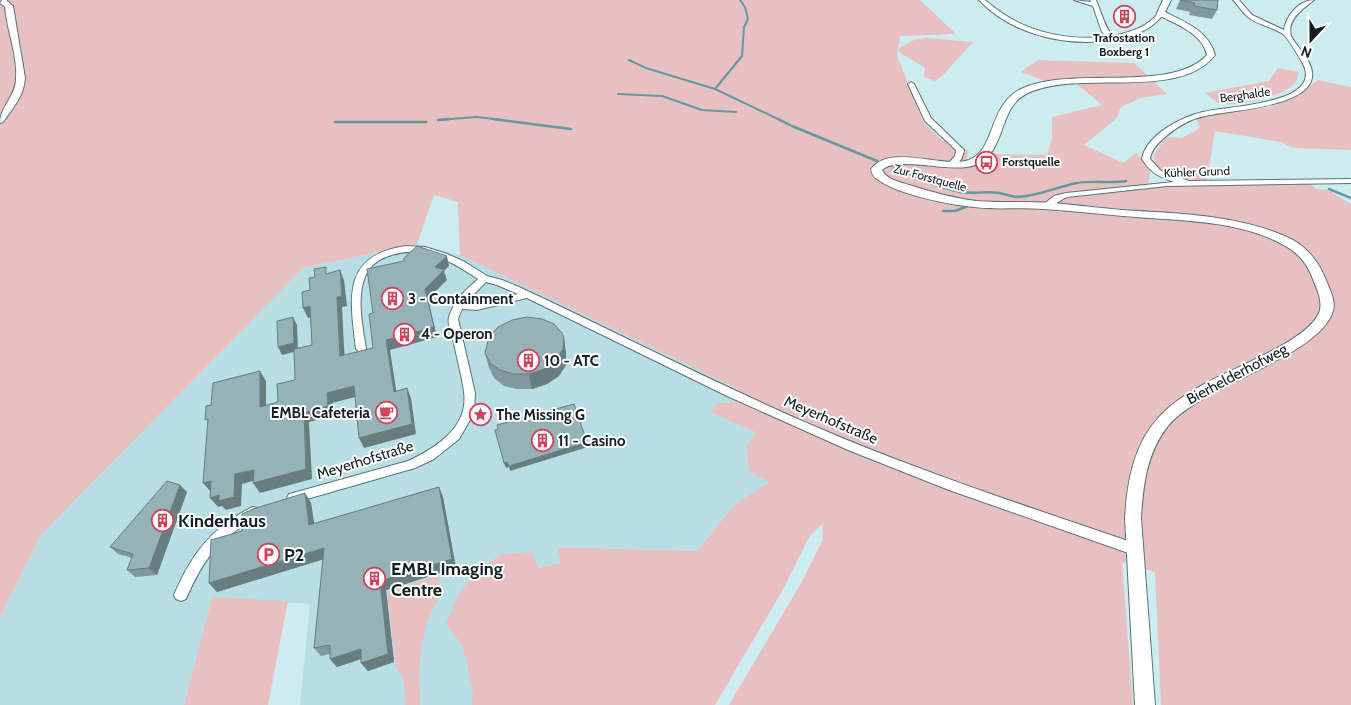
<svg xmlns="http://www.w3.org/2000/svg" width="1351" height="705" font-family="Cabin,sans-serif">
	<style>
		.built { fill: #b7dee4 }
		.green { fill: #e8c0c1 }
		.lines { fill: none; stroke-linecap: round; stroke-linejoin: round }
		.stream-far1 { stroke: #6399a1; stroke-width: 2 }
		.stream { stroke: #6399a1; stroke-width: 2.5 }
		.street-casing { stroke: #587478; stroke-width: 2 }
		.secondary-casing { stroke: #587478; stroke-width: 2 }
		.street { fill: #fff; fill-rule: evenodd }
		.secondary { fill: #fff; fill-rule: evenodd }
		.wall { fill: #80999d }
		.shaded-wall { fill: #687d7f }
		.building { fill: #95b2b6; stroke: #687d7f }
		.labels { text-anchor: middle; stroke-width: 4; stroke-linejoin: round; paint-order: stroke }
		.far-poi-label { font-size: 12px; font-weight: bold; fill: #131e20; stroke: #fff }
		.far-street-label { font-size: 12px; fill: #131e20; stroke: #fff }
		.poi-label { font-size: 15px; font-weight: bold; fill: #131e20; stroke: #fff; text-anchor: start }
		.street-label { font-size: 15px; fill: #131e20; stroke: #fff }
		.near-poi-label { font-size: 18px; font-weight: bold; fill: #131e20; stroke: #fff; text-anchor: start }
	</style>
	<rect width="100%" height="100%" fill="#cdecf0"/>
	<!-- built -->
	<path class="built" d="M 417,244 L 460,255 L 740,390 L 730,403 L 756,432 L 769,482 L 735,504 L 697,551 L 557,547 L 561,563 L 538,568 L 584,705 L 300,705 L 310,604 L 212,597 L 184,705 L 0,705 L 0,618 L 41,535 L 303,268 Z"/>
	<!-- green -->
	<g class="green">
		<path d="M 0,0 L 920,0 L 956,34 L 900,36 L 897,56 L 924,123 L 942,140 L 969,151 L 966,160 L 992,154 L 1047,155 L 1052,139 L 1052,117 L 1102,105 L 1070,78 L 1045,81 L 1021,72 L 1038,60 L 1134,63 L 1167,94 L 1141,98 L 1121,107 L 1116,119 L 1084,145 L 1123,163 L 1136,153 L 1151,170 L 1148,184 L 1151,186 L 1311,184 L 1316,189 L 1328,190 L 1351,204 L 1351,705 L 1161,705 L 1155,572 L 1122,562 L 1133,705 L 729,705 L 800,585 L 823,539 L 822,524 L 809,537 L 781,593 L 715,705 L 472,705 L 473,693 L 463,646 L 446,624 L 459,594 L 474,574 L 501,554 L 532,552 L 538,568 L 561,563 L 557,547 L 697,551 L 735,504 L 769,482 L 749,471 L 747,446 L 756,432 L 710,412 L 717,403 L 730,403 L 740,390 L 460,255 L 458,202 L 434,195 L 417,244 L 303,268 L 41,535 L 0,618 Z"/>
		<path d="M 926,38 L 973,42 L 943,75 L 935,81 L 924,77 L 925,68 L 899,52 L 899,48 L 914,40 Z"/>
		<path d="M 1278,68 L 1299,72 C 1298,75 1297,81 1295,83 C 1287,96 1236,106 1221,104 C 1216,103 1210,96 1205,93 L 1269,81 Z"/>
		<path d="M 1318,80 L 1351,87 L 1351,150 L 1293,148 L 1281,142 L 1215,131 L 1207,180 C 1188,180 1158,179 1153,156 L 1166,137 L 1182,138 L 1200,128 L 1196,119 L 1221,112 L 1271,107 L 1294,98 Z"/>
		<path d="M 438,576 L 440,594 L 429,618 L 422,642 L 419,673 L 420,705 L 406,705 L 403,679 L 396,667 L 387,591 Z"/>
		<path d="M 212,597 L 288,601 L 268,705 L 184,705 Z"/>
	</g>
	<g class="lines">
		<!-- stream-far1 -->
		<g class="stream-far1">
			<path d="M 629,60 L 646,68 L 715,89 L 780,120"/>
			<path d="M 715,89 L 742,56 L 744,27 L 748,19 L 745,7 L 740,0"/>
			<path d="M 618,94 L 662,96 L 702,110 L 736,112"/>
			<path d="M 438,120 L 476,117 L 503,120"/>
		</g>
		<!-- stream -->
		<g class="stream">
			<path d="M 493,119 L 571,129"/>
			<path d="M 778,119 L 790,125"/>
			<path d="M 438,120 L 449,119"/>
			<path d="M 335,122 L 426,122"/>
			<path d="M 792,126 L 877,161"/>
			<path d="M 890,164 C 907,174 942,189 961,192 C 974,194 987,191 999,193 C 1006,194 1012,197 1018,197 C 1039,196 1056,187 1077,183 C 1094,180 1109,184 1126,181"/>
			<path d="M 1329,189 L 1351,198"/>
			<path d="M 943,211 L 955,211 L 968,206"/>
		</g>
		<defs>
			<g id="street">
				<path d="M 979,0 L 985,0 C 1020,31 1062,41 1107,37 L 1102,32 L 1093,6 L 1074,0 L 1091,2 L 1090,0 L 1096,0 C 1101,11 1105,29 1113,36 C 1131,32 1148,27 1159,12 L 1164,13 C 1154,28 1139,34 1122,38 C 1073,49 1014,37 979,0 Z"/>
				<path d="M 1233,0 L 1239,0 L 1252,15 L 1284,30 C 1286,16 1299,0 1314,0 C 1302,10 1287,19 1291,36 C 1297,47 1311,60 1312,72 C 1317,108 1227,110 1205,116 C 1189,119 1177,127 1165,137 C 1158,143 1151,150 1150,159 L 1161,171 L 1189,181 L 1351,179 L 1351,183 L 1167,186 L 1067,197 C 1059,200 1052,209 1044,208 L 1044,204 L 1054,196 L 1066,193 L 1174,182 C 1158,176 1152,174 1142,159 C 1146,135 1181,117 1203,112 C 1224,106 1327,105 1302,62 C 1298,55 1287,37 1283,34 C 1272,27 1258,25 1248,17 C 1243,13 1238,5 1233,0 Z"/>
				<path d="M 911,82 L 914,84 L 931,118 L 964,150 C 963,158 959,165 951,167 L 947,165 L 955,156 L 956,150 L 925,121 L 908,84 Z"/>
				<path d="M 406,246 L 425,247 L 447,254 L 465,262 L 487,276 L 502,280 L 519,287 C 618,333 714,383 814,426 C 918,471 1026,506 1134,543 L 1138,545 L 1140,549 L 1138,553 L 1134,555 L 949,490 L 848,450 L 725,395 L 527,298 L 477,310 L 462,309 L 458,319 L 475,393 L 474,413 L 459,439 L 434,459 L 415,468 L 293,503 L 289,502 L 287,498 L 289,494 L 293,493 L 408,461 C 436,448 469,427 464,392 C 462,376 457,359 454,343 C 452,336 447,324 449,317 C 454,300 465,291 478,279 C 449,260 422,243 386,257 C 377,260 368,268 365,277 C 356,299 363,327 366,349 L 361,353 L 356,349 C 350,299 341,255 406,246 ZM 486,282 L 497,285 L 518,294 L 477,304 L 465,303 Z"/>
				<path d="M 253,507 L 257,508 L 259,512 L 257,516 C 218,541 204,557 186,599 L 181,601 L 176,599 L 174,595 C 187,565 202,540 229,521 C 237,516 245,510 253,507 Z"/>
			</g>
			<g id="secondary">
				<path d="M 2,0 L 6,0 L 13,6 L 25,78 C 24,96 13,108 3,122 L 0,123 C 0,107 15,97 16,80 C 18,56 7,31 5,7 L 0,3 Z"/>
				<path d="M 1163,0 L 1171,0 L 1165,12 C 1185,22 1209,31 1215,55 C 1179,102 1077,68 1026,94 C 997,109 1007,153 975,165 C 951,174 898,155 882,170 C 886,179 899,182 909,185 C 931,192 953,198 976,201 C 1002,203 1027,201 1053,203 C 1076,205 1099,208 1122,210 C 1152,212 1182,213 1211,217 C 1239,221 1268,227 1293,240 C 1309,249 1319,263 1326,280 C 1330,290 1336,301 1333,311 C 1319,357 1203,384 1168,426 C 1147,452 1143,485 1141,518 L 1155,705 L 1135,705 L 1125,518 C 1127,482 1134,443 1160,416 C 1173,402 1189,392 1206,383 C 1233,368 1306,342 1319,313 C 1323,303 1318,291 1314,282 C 1309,267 1301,255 1287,247 C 1247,223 1194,221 1149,218 C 1114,216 1079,211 1043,209 C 1020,207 997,210 974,207 C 950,205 896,194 877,179 C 873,177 872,173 871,169 C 891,143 942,169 969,160 C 996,150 988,105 1021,89 C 1071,65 1171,94 1207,55 C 1202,33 1176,24 1158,15 L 1157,13 Z"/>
			</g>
		</defs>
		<!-- street casing -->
		<use href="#street" class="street-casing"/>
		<!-- secondary casing -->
		<use href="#secondary" class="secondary-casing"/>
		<!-- street -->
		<use href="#street" class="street"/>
		<!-- secondary -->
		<use href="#secondary" class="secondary"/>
	</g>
	<!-- wall -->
	<g class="wall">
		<path d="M 1180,0 L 1218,0 L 1217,10 L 1212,19 L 1189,15 L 1190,12 L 1176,9 Z"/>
		<path d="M 564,338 L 566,354 L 566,365 L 559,376 L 547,384 L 532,389 L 517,389 L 504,386 L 494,378 L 489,368 L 485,353 Z"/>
		<path d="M 439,487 L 443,497 L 456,568 L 386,590 L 394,662 L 368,671 L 361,663 L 361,659 L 337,667 L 330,659 L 330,654 L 321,656 L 314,648 L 323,559 L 217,592 L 209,583 L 242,531 L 305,493 L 311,503 L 314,524 Z"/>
		<path d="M 187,492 L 157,575 L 135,577 L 127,570 L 132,558 L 118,554 L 110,547 Z"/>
	</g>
	<!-- shaded-wall -->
	<g class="shaded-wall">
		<path d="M 447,256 L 449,266 L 444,271 L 447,280 L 428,299 L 437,337 L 390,350 L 398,402 L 394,392 L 386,340 L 425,289 L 435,267 Z"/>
		<path d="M 340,270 L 344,280 L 347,306 L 342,307 L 345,366 L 340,356 L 337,297 Z"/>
		<path d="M 310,306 L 315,316 L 308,318 L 303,308 Z"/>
		<path d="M 293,317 L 297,325 L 298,351 L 282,355 L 278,347 Z"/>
		<path d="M 564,338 L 566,354 L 566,365 L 559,376 L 547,384 L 532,389 L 529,374 Z"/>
		<path d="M 260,371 L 266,381 L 266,417 L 260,407 Z"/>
		<path d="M 354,386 L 359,396 L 332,403 L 333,416 L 309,422 L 312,479 L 260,493 L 253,483 L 304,413 L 327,393 Z"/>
		<path d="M 407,388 L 411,398 L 416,434 L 364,448 L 359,438 Z"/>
		<path d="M 587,442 L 588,447 L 510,471 L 509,466 Z"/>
		<path d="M 507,462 L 509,467 L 506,468 L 504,463 Z"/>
		<path d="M 254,470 L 260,479 L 242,484 L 241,506 L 226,510 L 222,506 L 218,507 L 210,498 L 219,495 L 235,474 Z"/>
		<path d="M 211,481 L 211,492 L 203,483 Z"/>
		<path d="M 180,485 L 187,492 L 157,575 L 149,568 Z"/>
		<path d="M 439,487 L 443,497 L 456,568 L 386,590 L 394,662 L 368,671 L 361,663 L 380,581 Z"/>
		<path d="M 305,493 L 311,503 L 316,535 L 309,525 Z"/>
		<path d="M 324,548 L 331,557 L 217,592 L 209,583 Z"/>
		<path d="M 361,649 L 367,657 L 337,667 L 330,659 Z"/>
	</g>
	<!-- building -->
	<g class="building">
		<path d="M 1181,0 L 1218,0 L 1217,10 L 1194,6 L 1195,3 Z"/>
		<path d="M 417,246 L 447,256 L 435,267 L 444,270 L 425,289 L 434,327 L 386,340 L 394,392 L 407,388 L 412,424 L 359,438 L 354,386 L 327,393 L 328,406 L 304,413 L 306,469 L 253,483 L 254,470 L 235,474 L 234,497 L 219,501 L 219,495 L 210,498 L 211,481 L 203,483 L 208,419 L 205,420 L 206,406 L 211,405 L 213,383 L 260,371 L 260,407 L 278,402 L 277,384 L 295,380 L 294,349 L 312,345 L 310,306 L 303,308 L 302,292 L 310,290 L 309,278 L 315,277 L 314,269 L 326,267 L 326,274 L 340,270 L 342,296 L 337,297 L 340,356 L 373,348 L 369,314 L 373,313 L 367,269 L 404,261 L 404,258 Z"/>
		<path d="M 293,317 L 294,343 L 278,347 L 277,321 Z"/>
		<path d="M 527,317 L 542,319 L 554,324 L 562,333 L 564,338 L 563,349 L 556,360 L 544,369 L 529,374 L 513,374 L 500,370 L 490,363 L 485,353 L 489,337 L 498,327 L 512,320 Z"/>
		<path d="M 574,404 L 587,442 L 509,466 L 507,462 L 504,463 L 495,430 L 498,429 L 497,425 Z"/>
		<path d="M 167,481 L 180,485 L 149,568 L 127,570 L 133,554 L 110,547 Z"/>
		<path d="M 439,487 L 452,559 L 380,581 L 388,654 L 361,663 L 361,649 L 330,659 L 330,645 L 314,648 L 324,548 L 209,583 L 211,540 L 242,531 L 242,514 L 253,509 L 305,493 L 309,525 Z"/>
	</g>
	<!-- icons -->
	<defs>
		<symbol id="building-ring" viewBox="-11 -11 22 22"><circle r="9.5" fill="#fff" stroke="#d24259" stroke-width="1.5"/><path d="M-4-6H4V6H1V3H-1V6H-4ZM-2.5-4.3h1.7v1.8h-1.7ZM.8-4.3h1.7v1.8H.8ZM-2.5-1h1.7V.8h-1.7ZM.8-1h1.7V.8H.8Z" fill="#d24259"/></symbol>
		<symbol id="bus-ring" viewBox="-11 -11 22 22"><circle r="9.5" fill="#fff" stroke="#d24259" stroke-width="1.5"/><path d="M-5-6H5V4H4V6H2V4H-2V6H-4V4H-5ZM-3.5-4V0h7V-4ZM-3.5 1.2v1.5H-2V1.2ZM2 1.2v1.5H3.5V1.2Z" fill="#d24259"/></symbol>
		<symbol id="cafe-ring" viewBox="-11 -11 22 22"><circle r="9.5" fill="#fff" stroke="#d24259" stroke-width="1.5"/><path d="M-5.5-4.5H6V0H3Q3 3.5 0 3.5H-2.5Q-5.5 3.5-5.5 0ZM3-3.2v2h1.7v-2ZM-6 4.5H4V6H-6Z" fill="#d24259"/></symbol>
		<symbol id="sight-ring" viewBox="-11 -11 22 22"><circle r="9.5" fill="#fff" stroke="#d24259" stroke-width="1.5"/><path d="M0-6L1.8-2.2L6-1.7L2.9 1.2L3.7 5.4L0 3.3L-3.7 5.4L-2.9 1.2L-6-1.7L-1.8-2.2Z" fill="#d24259"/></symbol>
		<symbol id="parking-ring" viewBox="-11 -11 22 22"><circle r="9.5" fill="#fff" stroke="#d24259" stroke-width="1.5"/><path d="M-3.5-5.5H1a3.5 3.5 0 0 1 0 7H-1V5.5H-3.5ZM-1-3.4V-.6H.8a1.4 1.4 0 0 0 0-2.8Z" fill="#d24259"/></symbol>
	</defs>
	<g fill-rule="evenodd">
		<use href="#building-ring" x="1112" y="4" width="25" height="25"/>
		<use href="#bus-ring" x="974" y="150" width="25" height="25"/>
		<use href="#building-ring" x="380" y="286" width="25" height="25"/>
		<use href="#building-ring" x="392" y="322" width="25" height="25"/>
		<use href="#building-ring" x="516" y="348" width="25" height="25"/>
		<use href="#cafe-ring" x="374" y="400" width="25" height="25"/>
		<use href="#sight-ring" x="468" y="402" width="25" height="25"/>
		<use href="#building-ring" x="530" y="428" width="25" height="25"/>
		<use href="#building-ring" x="150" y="508" width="25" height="25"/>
		<use href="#parking-ring" x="256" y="542" width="25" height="25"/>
		<use href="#building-ring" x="362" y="566" width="25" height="25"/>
	</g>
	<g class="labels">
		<!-- far-poi labels -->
		<g class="far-poi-label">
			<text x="1124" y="42">Trafostation<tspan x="1124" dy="14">Boxberg 1</tspan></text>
			<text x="1002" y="166" text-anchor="start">Forstquelle</text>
		</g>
		<!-- far-street labels -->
		<g class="far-street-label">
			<text transform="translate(1245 95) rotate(-8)" y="4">Berghalde</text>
			<text transform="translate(1197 172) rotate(-2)" y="4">Kühler Grund</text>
			<text transform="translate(930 178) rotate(15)" y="4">Zur Forstquelle</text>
		</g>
		<!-- poi labels -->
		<g class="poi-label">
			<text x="408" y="304">3 - Containment</text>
			<text x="421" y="339">4 - Operon</text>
			<text x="544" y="366">10 - ATC</text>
			<text x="370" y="418" text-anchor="end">EMBL Cafeteria</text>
			<text x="496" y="420">The Missing G</text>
			<text x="558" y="446">11 - Casino</text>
		</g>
		<!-- street labels -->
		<g class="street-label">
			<text transform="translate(1237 374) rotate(-28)" y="5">Bierhelderhofweg</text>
			<text transform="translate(831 420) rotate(23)" y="5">Meyerhofstraße</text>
			<text transform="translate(365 460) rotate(-17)" y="5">Meyerhofstraße</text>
		</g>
		<!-- near-poi labels -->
		<g class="near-poi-label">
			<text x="178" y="527">Kinderhaus</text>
			<text x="284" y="561">P2</text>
			<text x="391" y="575">EMBL Imaging<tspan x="391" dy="21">Centre</tspan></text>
		</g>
	</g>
	<!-- north arrow -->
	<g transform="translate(1311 40) rotate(201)" stroke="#ffffff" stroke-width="4" paint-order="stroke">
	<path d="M0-4L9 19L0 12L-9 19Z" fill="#131e20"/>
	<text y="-8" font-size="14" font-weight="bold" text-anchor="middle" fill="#131e20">N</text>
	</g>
</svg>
